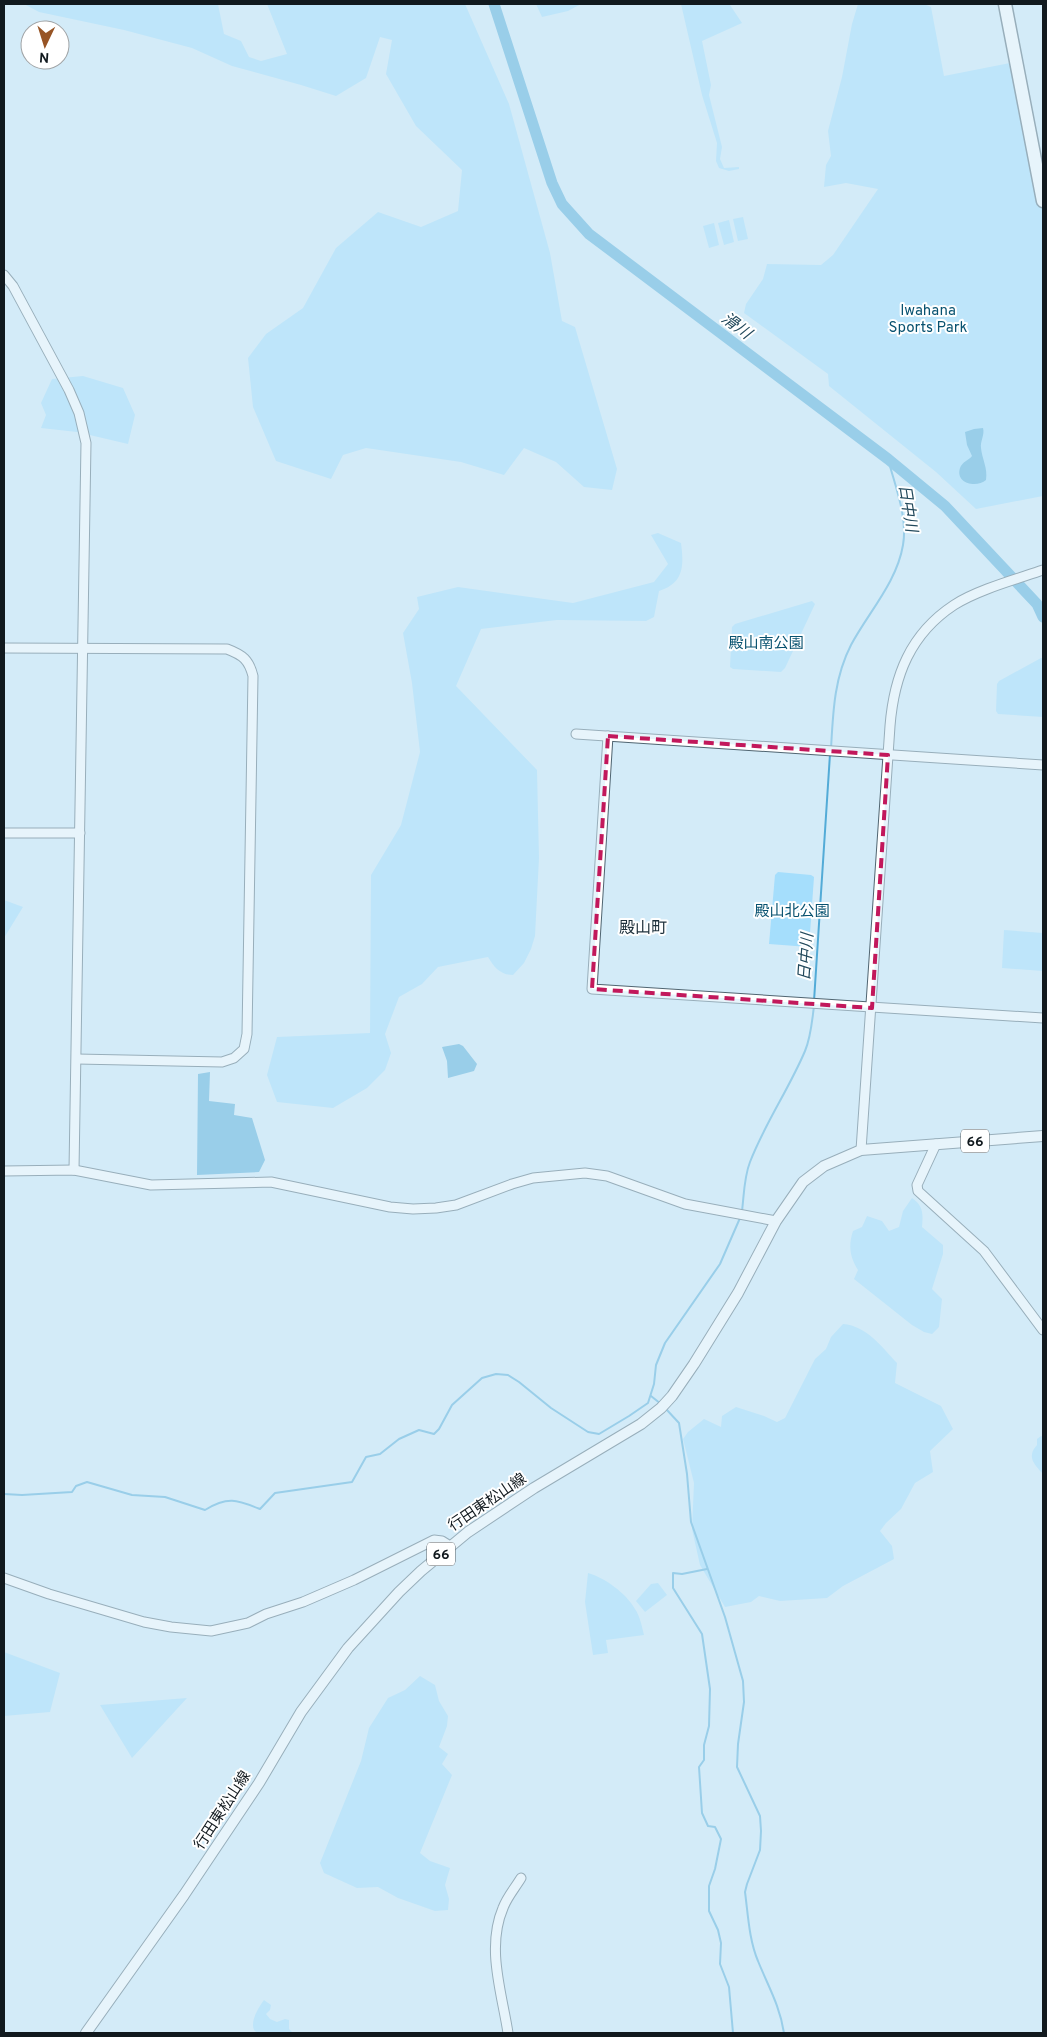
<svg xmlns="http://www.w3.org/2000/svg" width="1047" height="2037" font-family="Overpass,'Noto Sans JP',sans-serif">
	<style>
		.green { fill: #a5defc }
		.water { fill: #53abd7 }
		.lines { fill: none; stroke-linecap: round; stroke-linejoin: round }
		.stream { stroke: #53abd7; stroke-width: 2 }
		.river { stroke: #53abd7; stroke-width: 11 }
		.minor-casing { stroke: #506571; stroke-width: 11 }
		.major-casing { stroke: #506571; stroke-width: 12 }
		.highway-casing { stroke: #506571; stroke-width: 15 }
		.minor { stroke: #fff; stroke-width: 9 }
		.major { stroke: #fff; stroke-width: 10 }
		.highway { stroke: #fff; stroke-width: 12 }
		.marked { fill: none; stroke: #c2185b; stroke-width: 4; stroke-dasharray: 10 6; stroke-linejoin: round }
		.labels { text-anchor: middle; stroke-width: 4; stroke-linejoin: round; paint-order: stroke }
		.shield { fill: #fff; stroke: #585e62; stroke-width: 1 }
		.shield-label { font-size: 14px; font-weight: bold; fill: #11191e }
		.park-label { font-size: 15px; fill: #085270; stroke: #fff }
		.street-label { font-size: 15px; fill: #11191e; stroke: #fff }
		.water-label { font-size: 16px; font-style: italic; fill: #22495c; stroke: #fff }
		.neighbourhood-label { font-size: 16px; fill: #1d303b; stroke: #fff }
	</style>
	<rect width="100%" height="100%" fill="#d3ebf8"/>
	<!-- green -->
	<g class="green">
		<path d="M 24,4 L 218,4 L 224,34 L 241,41 L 249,57 L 261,61 L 287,54 L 267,4 L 465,4 L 509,104 L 550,253 L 562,321 L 575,327 L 617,469 L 612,490 L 584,487 L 556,462 L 524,448 L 504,475 L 461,462 L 366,448 L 343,455 L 331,479 L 276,461 L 253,407 L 248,358 L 266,334 L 303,308 L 336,248 L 378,212 L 421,227 L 458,211 L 462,170 L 416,126 L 386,74 L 392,40 L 380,37 L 366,78 L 336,96 L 301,85 L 232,66 L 192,48 L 124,30 L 39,12 Z"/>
		<path d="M 536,4 L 581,4 L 568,11 L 542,17 Z"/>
		<path d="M 681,4 L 730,5 L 742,23 L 702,41 L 711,85 L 709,95 L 722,147 L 720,159 L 724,168 L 739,167 L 739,169 L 729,171 L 719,168 L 716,161 L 717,143 L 702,95 Z"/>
		<path d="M 858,4 L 924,4 L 931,7 L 944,76 L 1010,63 L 1043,188 L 1043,496 L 976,509 L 936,472 L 829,386 L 828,374 L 744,313 L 746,304 L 763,279 L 767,264 L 821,265 L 833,255 L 878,189 L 846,183 L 824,187 L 826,165 L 831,156 L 828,131 L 842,77 L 852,24 Z"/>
		<path d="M 743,217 L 748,239 L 738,241 L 733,219 Z"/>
		<path d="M 729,220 L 734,242 L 724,245 L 718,223 Z"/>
		<path d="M 714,223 L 719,245 L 709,248 L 703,226 Z"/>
		<path d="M 83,376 L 123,388 L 135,415 L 128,444 L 77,432 L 41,428 L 46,415 L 41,403 L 52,379 Z"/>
		<path d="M 658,533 L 681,543 C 684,566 684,583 659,591 L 654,617 L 646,621 L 557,620 L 481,629 L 456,686 L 537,770 L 539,858 L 535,936 L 531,949 L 524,963 L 513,975 C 500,975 494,967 488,957 L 438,967 L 422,984 L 399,997 L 385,1034 L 391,1053 L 385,1070 L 367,1088 L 333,1108 L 277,1102 L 267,1075 L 277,1037 L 370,1033 L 371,875 L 401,825 L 420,752 L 412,683 L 403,633 L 419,609 L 417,597 L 458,587 L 573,603 L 654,582 L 668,564 L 651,535 Z"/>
		<path d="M 812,601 L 815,604 L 785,668 L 781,672 L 733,669 L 730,667 L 732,627 L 735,624 Z"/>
		<path d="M 1041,658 L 1043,658 L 1043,717 L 998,714 L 996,711 L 997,684 L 999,681 Z"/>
		<path d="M 778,872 L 811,875 L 814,877 L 809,947 L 769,944 L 775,875 Z"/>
		<path d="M 4,900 L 23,907 L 4,938 Z"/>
		<path d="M 1004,930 L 1043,933 L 1043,971 L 1002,968 Z"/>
		<path d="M 912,1198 C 924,1206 923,1215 922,1227 L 943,1245 L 943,1254 L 932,1289 L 942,1299 L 939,1327 L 932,1334 L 924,1332 L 912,1325 L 854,1279 L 858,1270 C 850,1257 848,1246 853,1231 L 862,1227 L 867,1216 L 882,1221 L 889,1231 L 899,1227 L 903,1211 Z"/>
		<path d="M 843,1324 C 867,1326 882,1347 897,1363 L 895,1383 L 941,1406 L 953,1429 L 930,1451 L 933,1472 L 915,1483 L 901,1509 L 886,1523 L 880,1531 L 892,1546 L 894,1559 L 843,1586 L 827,1598 L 780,1601 L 759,1596 L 751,1602 L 725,1607 L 700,1565 L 692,1529 L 694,1483 L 683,1439 L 688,1432 L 704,1419 L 721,1427 L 722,1416 L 736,1407 L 764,1416 L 777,1422 L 785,1418 L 815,1359 L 826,1349 L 831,1337 Z"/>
		<path d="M 1041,1436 L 1043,1437 L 1043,1474 C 1035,1465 1026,1457 1037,1445 L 1037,1439 Z"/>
		<path d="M 588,1573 C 605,1578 626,1593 635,1609 C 640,1616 642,1627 644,1635 L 606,1640 L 608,1653 L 593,1655 L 585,1602 Z"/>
		<path d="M 658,1583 L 667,1595 L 645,1612 L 636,1601 L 651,1584 Z"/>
		<path d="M 4,1652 L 60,1673 L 50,1712 L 4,1716 Z"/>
		<path d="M 420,1676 L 435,1685 L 439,1701 L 448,1716 L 447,1726 L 439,1747 L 448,1754 L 442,1764 L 452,1775 L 420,1853 L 430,1861 L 450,1868 L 445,1885 L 449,1899 L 448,1910 L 435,1911 L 398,1898 L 378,1887 L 357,1888 L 324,1873 L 320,1863 L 361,1761 L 369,1728 L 388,1698 L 405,1690 Z"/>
		<path d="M 187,1698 L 132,1758 L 100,1705 Z"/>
		<path d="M 264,2000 L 271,2005 L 270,2010 L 266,2014 L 270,2019 L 277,2022 L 285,2019 L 289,2020 L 289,2029 L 293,2033 L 257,2033 C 247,2026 258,2008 264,2000 Z"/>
	</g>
	<!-- water -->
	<g class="water">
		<path d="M 983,428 C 985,435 980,441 981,448 C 982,459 988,468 986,480 C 977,488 955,484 960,468 C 962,462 969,460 972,456 L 967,445 L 965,432 L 974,429 Z"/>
		<path d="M 459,1044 L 463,1046 L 477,1064 L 474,1071 L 448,1078 L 447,1061 L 442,1047 Z"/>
		<path d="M 210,1072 L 209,1101 L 235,1104 L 234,1115 L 252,1118 L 265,1160 L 259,1172 L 197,1175 L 198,1074 Z"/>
	</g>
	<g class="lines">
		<!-- stream -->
		<g class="stream">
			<path d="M 831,749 C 833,713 834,678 851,645 C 868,613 897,582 903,545 C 908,517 895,486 888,459"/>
			<path d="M 814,1001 L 830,754"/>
			<path d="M 742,1211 C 744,1195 744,1177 750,1162 C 765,1123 789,1089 805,1051 C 811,1037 812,1021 814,1006"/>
			<path d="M 651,1396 L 661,1404"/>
			<path d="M 666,1409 L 679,1423 L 687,1474 L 691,1522 L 725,1617 L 743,1681 L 744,1702 L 738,1744 L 737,1767 L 760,1816 L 761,1831 L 760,1850 L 747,1884 L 745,1892 C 748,1914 749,1940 758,1961 C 768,1986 780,2006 784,2033"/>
			<path d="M 4,1494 L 22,1495 L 72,1492 L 76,1486 L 87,1482 L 132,1495 L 165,1497 L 205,1510 C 228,1496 237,1500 260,1509 L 275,1493 L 352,1482 L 366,1457 L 380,1454 L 399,1439 L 419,1430 L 434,1434 L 439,1429 L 452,1405 L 482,1378 L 496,1374 L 508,1375 L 519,1382 L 551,1408 L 588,1432 L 599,1434 L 629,1416 L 648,1403 L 654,1384 L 656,1365 L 665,1343 L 720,1264 L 740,1218"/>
			<path d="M 707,1569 L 682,1574 L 673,1573 L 673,1588 L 702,1634 L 710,1689 L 709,1726 L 704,1745 L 704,1760 L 699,1767 L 702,1813 L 708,1826 L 715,1827 L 721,1839 L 715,1869 L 709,1886 L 709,1911 L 718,1930 L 721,1943 L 720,1964 L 729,1987 L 733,2033"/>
		</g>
		<!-- river -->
		<path class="river" d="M 494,4 L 552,183 L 562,204 L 589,234 L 888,459 L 945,506 L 1037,604 L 1043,617"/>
		<defs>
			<g id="minor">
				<path d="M 4,275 L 13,286 L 69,390 L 79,413 L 86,443 L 74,1170"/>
				<path d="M 4,648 L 227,649 C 243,655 249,660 253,676 L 247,1034 L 244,1049 L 234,1058 L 222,1062 L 77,1059"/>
				<path d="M 576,734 L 1043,765"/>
				<path d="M 608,736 L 592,989 L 1043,1018"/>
				<path d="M 4,833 L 80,833"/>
				<path d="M 936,1144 L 917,1185 L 918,1191 L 984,1251 L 1043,1330"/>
				<path d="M 861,1150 L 890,726 C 894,676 910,634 954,605 C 977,590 1017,579 1043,570"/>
				<path d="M 4,1171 L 74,1170 L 151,1185 L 271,1182 L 390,1207 L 413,1209 L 436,1208 L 456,1205 L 512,1184 L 533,1178 L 585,1173 L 607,1176 L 685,1204 L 776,1221"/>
				<path d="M 4,1578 L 49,1594 L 144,1622 L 171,1627 L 211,1631 L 248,1623 L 266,1614 L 303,1602 L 354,1580 L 434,1540 L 442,1541 L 450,1546"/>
				<path d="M 508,2033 C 502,1993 486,1948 503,1908 C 507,1897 515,1888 521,1878"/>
			</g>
			<path id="major" d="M 86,2033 L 184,1895 L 259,1783 L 301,1712 L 348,1648 L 399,1592 L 421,1571 L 468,1532 L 534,1488 L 641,1424 L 661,1408 L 672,1396 L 694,1364 L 738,1293 L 776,1221 L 803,1182 L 824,1166 L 861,1150 L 1043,1136"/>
			<path id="highway" d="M 1005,4 L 1043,201"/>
		</defs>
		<!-- minor casing -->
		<use href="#minor" class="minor-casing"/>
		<!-- major casing -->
		<use href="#major" class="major-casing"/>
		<!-- highway casing -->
		<use href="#highway" class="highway-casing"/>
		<!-- minor -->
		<use href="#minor" class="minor"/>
		<!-- major -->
		<use href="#major" class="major"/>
		<!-- highway -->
		<use href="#highway" class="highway"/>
	</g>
	<!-- marked area -->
	<path d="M0 0H1047V2037H0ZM 608,736 L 888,755 L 872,1008 L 592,989 Z" fill="#d3ebf8" fill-opacity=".55" fill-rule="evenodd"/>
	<path class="marked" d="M 608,736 L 888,755 L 872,1008 L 592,989 Z"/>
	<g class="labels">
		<!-- shield labels -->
		<g class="shield">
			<rect x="961" y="1129.5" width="28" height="23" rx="4"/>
			<rect x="427" y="1542.5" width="28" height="23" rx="4"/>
		</g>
		<g class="shield-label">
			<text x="975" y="1146">66</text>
			<text x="441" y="1559">66</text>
		</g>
		<!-- park labels -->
		<g class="park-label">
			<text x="928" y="315">Iwahana<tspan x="928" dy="17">Sports Park</tspan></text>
			<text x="766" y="648">殿山南公園</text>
			<text x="792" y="916">殿山北公園</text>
		</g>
		<!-- street labels -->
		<g class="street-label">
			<text transform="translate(487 1502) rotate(-34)" y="5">行田東松山線</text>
			<text transform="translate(222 1810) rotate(-57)" y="5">行田東松山線</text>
		</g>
		<!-- water labels -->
		<g class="water-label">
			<text transform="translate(737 325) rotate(37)" y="6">滑川</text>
			<text transform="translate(909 508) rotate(81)" y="6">日中川</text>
			<text transform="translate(805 957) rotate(-86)" y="6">日中川</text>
		</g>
		<!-- neighbourhood labels -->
		<g class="neighbourhood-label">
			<text x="643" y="933">殿山町</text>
		</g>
	</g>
	<!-- border -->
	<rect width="1047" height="2037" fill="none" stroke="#11191e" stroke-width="10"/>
	<!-- north arrow -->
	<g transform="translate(45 45) rotate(184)"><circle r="24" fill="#ffffff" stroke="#a0a3a5"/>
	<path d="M0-4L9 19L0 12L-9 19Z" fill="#975425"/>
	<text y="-8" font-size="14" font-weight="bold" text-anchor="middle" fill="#11191e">N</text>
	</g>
</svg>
